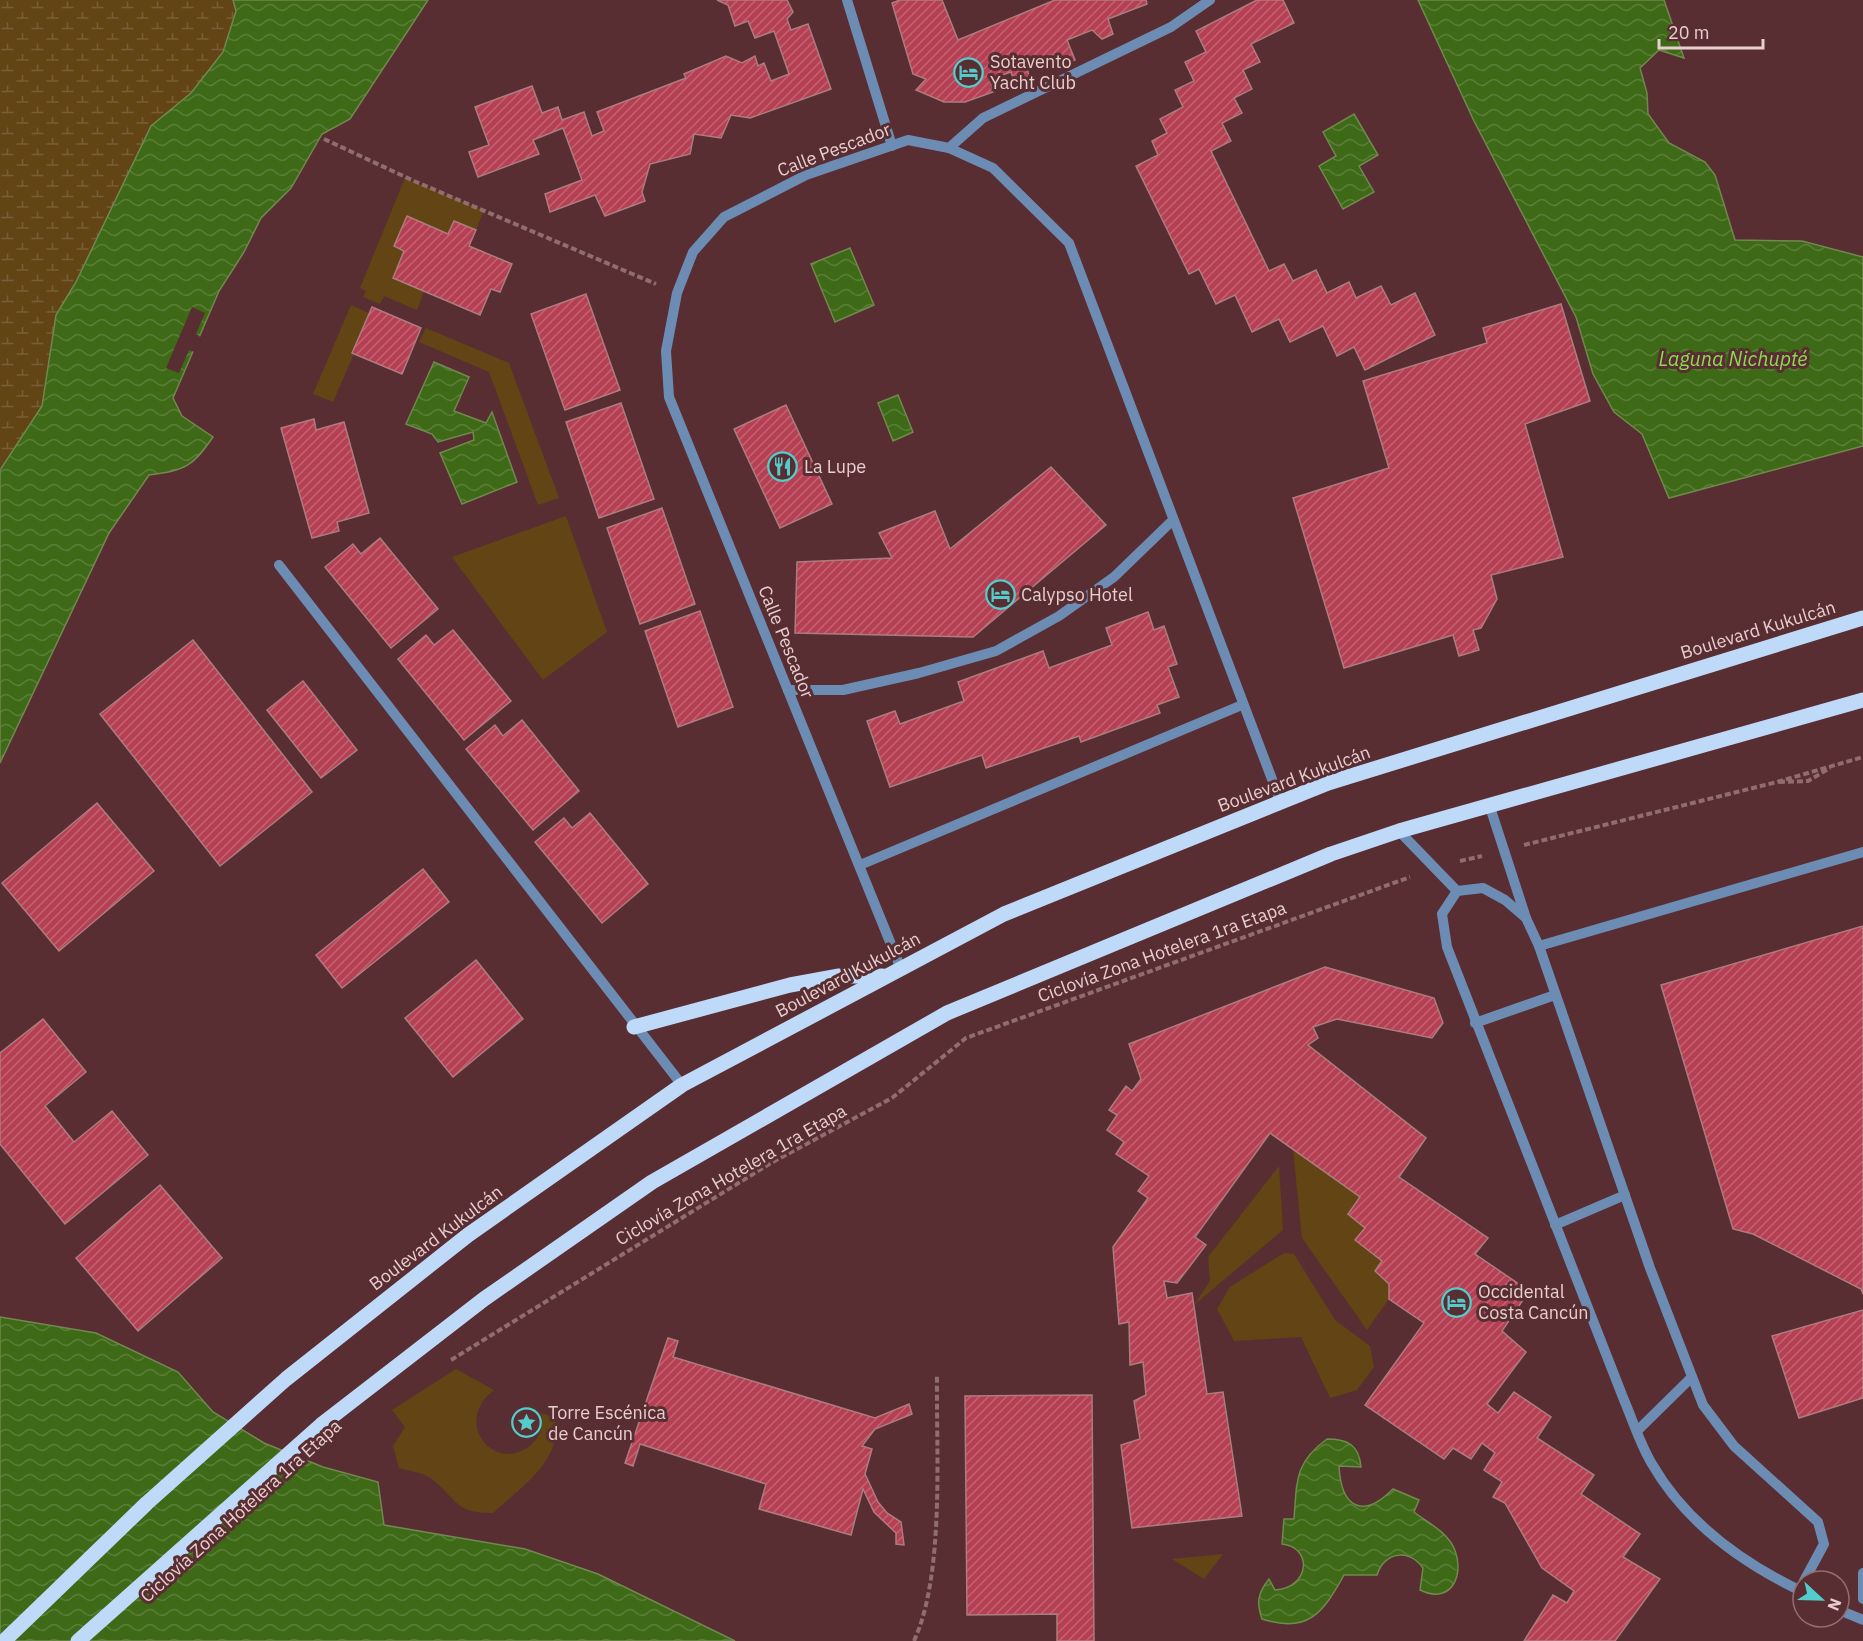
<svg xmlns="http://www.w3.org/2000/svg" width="1863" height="1641" font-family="'IBM Plex Sans',sans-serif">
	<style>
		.green { fill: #624415 }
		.wetland { fill: url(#wetland-marsh) }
		.water { fill: url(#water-waves); stroke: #71884e; stroke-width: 1.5 }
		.pier { fill: #582e32 }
		.building { fill: url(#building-hatch); stroke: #ad7c7f; stroke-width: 1.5 }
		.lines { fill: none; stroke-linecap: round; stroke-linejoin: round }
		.path { stroke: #916d70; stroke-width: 4; stroke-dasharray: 6 3; stroke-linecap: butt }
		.minor { stroke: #6d8cb3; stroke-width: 10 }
		.major { stroke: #bfd9f9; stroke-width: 15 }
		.labels { text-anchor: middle; stroke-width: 6; stroke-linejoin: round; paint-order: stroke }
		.poi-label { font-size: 18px; fill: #e9cecf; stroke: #582e32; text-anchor: start }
		.street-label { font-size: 18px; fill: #e9cecf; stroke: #582e32 }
		.water-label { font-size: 20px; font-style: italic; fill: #8cd852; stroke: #582e32 }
	</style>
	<defs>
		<pattern id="wetland-marsh" width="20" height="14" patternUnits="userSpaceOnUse" patternTransform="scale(1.5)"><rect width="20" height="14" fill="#624415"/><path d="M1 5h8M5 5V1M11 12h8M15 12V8" fill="none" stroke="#785e36"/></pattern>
		<pattern id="water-waves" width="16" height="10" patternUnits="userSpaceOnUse" patternTransform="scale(1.5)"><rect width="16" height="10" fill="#3e6a17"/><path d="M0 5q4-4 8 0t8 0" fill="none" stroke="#5a7e38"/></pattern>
		<pattern id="building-hatch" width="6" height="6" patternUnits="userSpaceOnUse" patternTransform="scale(1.5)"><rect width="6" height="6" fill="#b53f53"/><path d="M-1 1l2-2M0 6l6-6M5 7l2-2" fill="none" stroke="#c26273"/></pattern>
	</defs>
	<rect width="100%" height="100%" fill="#582e32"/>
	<!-- green -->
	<g class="green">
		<path d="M 405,178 L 484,210 L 476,230 L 454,221 L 448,234 L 406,217 L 394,246 L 404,251 L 393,278 L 424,291 L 417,310 L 384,296 L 380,304 L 363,297 L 366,291 L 360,288 Z"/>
		<path d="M 351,305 L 371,314 L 333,402 L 313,394 Z"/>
		<path d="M 426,328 L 509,363 L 559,498 L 538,505 L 489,372 L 419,342 Z"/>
		<path d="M 566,516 L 607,632 L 543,680 L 452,557 Z"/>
		<path d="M 1293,1150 L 1360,1197 L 1348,1213 L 1365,1228 L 1382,1261 L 1375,1271 L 1389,1284 L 1389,1299 L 1367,1330 L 1302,1238 Z"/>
		<path d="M 1279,1166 L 1283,1230 L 1194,1305 L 1210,1281 L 1208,1257 Z"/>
		<path d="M 1284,1253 L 1294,1254 L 1335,1320 L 1370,1346 L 1374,1367 L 1357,1390 L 1330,1398 L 1301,1337 L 1234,1341 L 1217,1309 L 1230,1287 Z"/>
		<path d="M 456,1369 L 494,1390 C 450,1424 498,1477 533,1443 C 541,1435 544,1423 541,1413 L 555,1418 C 563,1461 521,1487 493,1513 C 453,1514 456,1496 430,1478 C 422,1472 408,1471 399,1468 L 393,1446 L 405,1427 L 392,1410 Z"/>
		<path d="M 1223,1554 L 1204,1579 L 1172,1559 Z"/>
	</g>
	<!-- wetland -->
	<path class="wetland" d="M 0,0 L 233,0 L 236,11 L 223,52 L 191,93 L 151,126 L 76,282 L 56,315 L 42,406 L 0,470 Z"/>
	<!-- water -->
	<g class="water">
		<path d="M 233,0 L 428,0 L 350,119 L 322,134 L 291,188 L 261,218 L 244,252 L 219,291 L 173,398 L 182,416 L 213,437 C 192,467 186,470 149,475 L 109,533 L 0,763 L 0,470 L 42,406 L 56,315 L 76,282 L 151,126 L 191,93 L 223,52 L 236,11 Z"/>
		<path d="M 1418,0 L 1664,0 L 1684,58 L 1659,50 L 1640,68 L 1647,93 L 1648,114 L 1669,143 L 1705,162 L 1715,175 L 1735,240 L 1802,241 L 1863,257 L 1863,446 L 1669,498 L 1642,434 L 1614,412 L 1593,374 L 1576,317 L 1474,121 Z"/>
		<path d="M 1354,114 L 1378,155 L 1359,166 L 1374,192 L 1343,209 L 1319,166 L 1336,156 L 1323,132 Z"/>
		<path d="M 850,248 L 874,305 L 835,322 L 811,264 Z"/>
		<path d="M 434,362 L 469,377 L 454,411 L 486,423 L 492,412 L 517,482 L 462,504 L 440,453 L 474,440 L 473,432 L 438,442 L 432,434 L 406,424 Z"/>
		<path d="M 898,395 L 913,432 L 893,441 L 878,403 Z"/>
		<path d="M 0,1317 L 96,1333 L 178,1372 L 213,1412 L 264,1443 L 323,1467 L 378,1482 L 384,1525 L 525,1549 L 598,1574 L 735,1641 L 0,1641 Z"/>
		<path d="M 1327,1439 C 1348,1439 1359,1445 1361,1467 L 1339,1466 C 1341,1507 1362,1520 1393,1489 L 1419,1500 L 1414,1512 C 1427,1522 1445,1531 1453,1546 C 1466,1572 1453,1606 1420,1590 L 1423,1568 C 1409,1548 1384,1552 1377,1575 L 1344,1575 C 1323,1613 1308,1634 1262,1619 C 1256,1602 1258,1593 1269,1579 L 1275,1590 C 1310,1588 1313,1547 1282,1544 L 1284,1519 L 1294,1519 C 1297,1482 1294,1463 1327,1439 Z"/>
	</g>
	<!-- pier -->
	<path class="pier" d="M 192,307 L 205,313 L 196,334 L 202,338 L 195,352 L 189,350 L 179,373 L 166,368 Z"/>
	<!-- building -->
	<g class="building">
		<path d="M 717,0 L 787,0 L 793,12 L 787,19 L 791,30 L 808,24 L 831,89 L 750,118 L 731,115 L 721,138 L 694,134 L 690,154 L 650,164 L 642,192 L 645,201 L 605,216 L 595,195 L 550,212 L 545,194 L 582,180 L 563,128 L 533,140 L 539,154 L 478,177 L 469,152 L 489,145 L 475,107 L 532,86 L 542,113 L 558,107 L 562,120 L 584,112 L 592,136 L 604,131 L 597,112 L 686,78 L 684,74 L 726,56 L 742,63 L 755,56 L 758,66 L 764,63 L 771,81 L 789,74 L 774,31 L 755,38 L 748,21 L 735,26 L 728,5 Z"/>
		<path d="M 900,0 L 942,0 L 958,40 L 1055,0 L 1146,0 L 1147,4 L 1108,19 L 1113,34 L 1102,39 L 1092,30 L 1067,40 L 1075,60 L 1061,67 L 1050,55 L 1026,63 L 1029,76 L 1014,81 L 1011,72 L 990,79 L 993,92 L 965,102 L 944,102 L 916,90 L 926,79 L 913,74 L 892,3 Z"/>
		<path d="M 1257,0 L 1283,0 L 1294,23 L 1251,44 L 1260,62 L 1243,70 L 1252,89 L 1234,98 L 1242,113 L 1222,123 L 1231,141 L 1211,151 L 1269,271 L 1284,264 L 1293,281 L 1316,270 L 1327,293 L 1349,282 L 1356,298 L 1381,286 L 1391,305 L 1415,293 L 1435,335 L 1365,370 L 1354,347 L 1337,356 L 1323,326 L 1290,342 L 1279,319 L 1252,332 L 1235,295 L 1216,304 L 1199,269 L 1189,274 L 1136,166 L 1158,155 L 1152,141 L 1167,133 L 1160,119 L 1183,107 L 1175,90 L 1194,81 L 1185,62 L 1206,52 L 1196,31 Z"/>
		<path d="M 407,216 L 448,234 L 454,221 L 476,230 L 469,246 L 512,264 L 500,292 L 491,289 L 480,315 L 393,278 L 404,251 L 394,246 Z"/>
		<path d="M 586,294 L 620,390 L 565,410 L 531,314 Z"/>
		<path d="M 1561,304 L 1590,401 L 1525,424 L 1563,557 L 1491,575 L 1497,599 L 1481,628 L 1473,630 L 1479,650 L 1459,656 L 1453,635 L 1344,668 L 1293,498 L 1389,468 L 1363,381 L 1487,343 L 1483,328 Z"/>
		<path d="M 372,307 L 421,328 L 402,374 L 352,353 Z"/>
		<path d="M 621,403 L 654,499 L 599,518 L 566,422 Z"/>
		<path d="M 786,405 L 832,504 L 780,528 L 734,429 Z"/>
		<path d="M 314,419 L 316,430 L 344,422 L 369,513 L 337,522 L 339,531 L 312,538 L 281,428 Z"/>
		<path d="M 1051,467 L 1106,525 L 973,637 L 795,633 L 797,562 L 892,558 L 879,533 L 935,511 L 950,549 Z"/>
		<path d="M 662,508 L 695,604 L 640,624 L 607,528 Z"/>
		<path d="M 380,538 L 438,609 L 391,648 L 325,567 L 353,544 L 361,554 Z"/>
		<path d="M 700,611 L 733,707 L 678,727 L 645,631 Z"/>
		<path d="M 1148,612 L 1154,630 L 1164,626 L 1177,664 L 1168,667 L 1179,697 L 1157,705 L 1160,713 L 1081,742 L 1079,736 L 986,768 L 982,755 L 890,787 L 867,721 L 895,711 L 900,724 L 964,701 L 958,682 L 1043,651 L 1049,668 L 1112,645 L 1106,628 Z"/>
		<path d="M 453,630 L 511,701 L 464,740 L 398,659 L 426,635 L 434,645 Z"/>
		<path d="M 193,640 L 312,792 L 220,866 L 100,714 Z"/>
		<path d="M 303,681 L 357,750 L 321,778 L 267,710 Z"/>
		<path d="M 522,720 L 579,791 L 533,830 L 466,749 L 495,725 L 503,736 Z"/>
		<path d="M 97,803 L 154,871 L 59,951 L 2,883 Z"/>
		<path d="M 590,813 L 648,884 L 602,923 L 535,842 L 564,818 L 572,828 Z"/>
		<path d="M 423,869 L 449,902 L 342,988 L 316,955 Z"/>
		<path d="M 1863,926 L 1863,1294 L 1861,1289 L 1753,1234 L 1733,1229 L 1661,985 Z"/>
		<path d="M 476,960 L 523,1019 L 453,1077 L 405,1018 Z"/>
		<path d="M 1325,967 L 1434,998 L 1443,1023 L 1432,1038 L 1337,1019 L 1313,1027 L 1318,1038 L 1308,1045 L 1426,1138 L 1399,1177 L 1488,1238 L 1475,1254 L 1529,1291 L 1502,1331 L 1526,1352 L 1487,1404 L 1498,1413 L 1514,1392 L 1551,1417 L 1537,1438 L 1594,1475 L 1581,1494 L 1640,1534 L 1623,1557 L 1660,1579 L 1615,1641 L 1524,1641 L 1553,1595 L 1567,1603 L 1574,1591 L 1542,1568 L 1505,1503 L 1493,1497 L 1502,1482 L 1484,1470 L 1495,1453 L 1482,1443 L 1471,1459 L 1453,1448 L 1444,1459 L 1365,1405 L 1424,1323 L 1389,1299 L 1389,1284 L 1375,1271 L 1382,1261 L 1355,1240 L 1365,1228 L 1348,1214 L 1360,1197 L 1270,1133 L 1195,1237 L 1206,1245 L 1177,1283 L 1164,1281 L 1167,1298 L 1192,1293 L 1207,1394 L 1223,1392 L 1242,1516 L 1132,1528 L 1121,1445 L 1140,1439 L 1134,1401 L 1146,1395 L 1143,1362 L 1130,1365 L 1129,1322 L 1119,1324 L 1113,1247 L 1148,1198 L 1138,1191 L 1149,1176 L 1116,1154 L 1124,1142 L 1107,1130 L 1117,1115 L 1109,1110 L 1126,1086 L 1132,1091 L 1141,1079 L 1129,1044 Z"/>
		<path d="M 43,1019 L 86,1072 L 45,1106 L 74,1142 L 112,1111 L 148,1155 L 65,1224 L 0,1144 L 0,1053 Z"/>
		<path d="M 160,1185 L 222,1258 L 138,1331 L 76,1258 Z"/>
		<path d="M 1863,1310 L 1863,1398 L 1799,1418 L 1772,1336 Z"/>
		<path d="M 668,1338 L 678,1341 L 673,1357 L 875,1418 L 909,1404 L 912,1414 L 875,1429 L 862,1446 L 872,1449 L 865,1474 L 878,1502 L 887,1513 L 901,1522 L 904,1545 L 896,1544 L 896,1533 L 874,1512 L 863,1489 L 851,1535 L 759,1509 L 766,1484 L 640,1444 L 633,1466 L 625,1463 Z"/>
		<path d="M 1092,1395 L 1094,1641 L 1057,1641 L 1057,1614 L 967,1615 L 965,1396 Z"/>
	</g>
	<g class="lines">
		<!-- path -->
		<g class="path">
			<path d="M 324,139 L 414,181 L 656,284"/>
			<path d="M 1779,782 L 1808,781 L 1830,768"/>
			<path d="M 1524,845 L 1777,782 L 1863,757"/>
			<path d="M 1460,861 L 1482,856"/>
			<path d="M 451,1360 L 771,1163 L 892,1098 L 966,1038 L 1410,877"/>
			<path d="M 914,1641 C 945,1573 936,1452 937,1375"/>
		</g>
		<!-- minor -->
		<g class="minor">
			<path d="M 847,0 L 892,146"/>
			<path d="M 949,148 L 983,118 L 1171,27 L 1210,0"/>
			<path d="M 279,565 L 682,1085"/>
			<path d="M 788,690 L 843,690 L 919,673 L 996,651 L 1059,616 L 1114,577 L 1173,520"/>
			<path d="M 1489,804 L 1526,918"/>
			<path d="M 1399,831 L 1457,891 L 1442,914 L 1447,947 L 1624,1400 C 1633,1421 1640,1444 1652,1464 C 1686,1523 1742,1563 1803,1592"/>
			<path d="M 860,865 L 1242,705"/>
			<path d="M 1457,891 L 1483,888 L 1505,900 L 1526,918 L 1539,946 L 1650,1268 L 1703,1405 L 1734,1446 L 1818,1522 L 1824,1544 L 1804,1581"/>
			<path d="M 1539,946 L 1863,852"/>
			<path d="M 901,969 L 669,397 L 666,351 L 677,293 L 693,252 L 724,217 L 806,175 L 908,140 L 949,148 L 993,168 L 1069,243 L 1281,803"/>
			<path d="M 1475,1023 L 1555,995"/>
			<path d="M 1555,1225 L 1625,1195"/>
			<path d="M 1637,1431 L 1692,1377"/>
			<path d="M 1863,1573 L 1863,1599"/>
			<path d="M 1839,1610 L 1863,1620"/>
		</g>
		<!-- major -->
		<g class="major">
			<path d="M 634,1027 L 790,985 L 839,976 L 883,976"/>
			<path d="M 4,1641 L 147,1503 L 286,1379 L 468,1235 L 682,1085 L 1004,914 L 1328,783 L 1863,618"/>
			<path d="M 78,1641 L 321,1425 L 484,1299 L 652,1182 L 947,1013 L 1331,854 L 1399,831 L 1863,700"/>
		</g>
	</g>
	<!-- icons -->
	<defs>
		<symbol id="hotel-ring" viewBox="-11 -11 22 22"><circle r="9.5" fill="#582e32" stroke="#53cdcb" stroke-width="1.5"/><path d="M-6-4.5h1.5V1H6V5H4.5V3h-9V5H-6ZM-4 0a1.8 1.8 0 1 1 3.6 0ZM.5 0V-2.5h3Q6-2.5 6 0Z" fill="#53cdcb"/></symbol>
		<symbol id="restaurant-ring" viewBox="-11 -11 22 22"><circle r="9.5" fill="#582e32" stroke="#53cdcb" stroke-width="1.5"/><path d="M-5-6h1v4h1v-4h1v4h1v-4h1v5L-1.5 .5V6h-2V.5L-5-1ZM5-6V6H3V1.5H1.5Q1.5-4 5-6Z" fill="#53cdcb"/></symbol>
		<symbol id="sight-ring" viewBox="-11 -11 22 22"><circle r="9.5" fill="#582e32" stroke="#53cdcb" stroke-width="1.5"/><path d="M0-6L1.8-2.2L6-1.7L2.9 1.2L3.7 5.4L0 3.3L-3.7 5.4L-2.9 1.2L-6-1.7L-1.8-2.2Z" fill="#53cdcb"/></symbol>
	</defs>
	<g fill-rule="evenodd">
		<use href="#hotel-ring" x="952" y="56" width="33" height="33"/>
		<use href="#restaurant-ring" x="766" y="450" width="33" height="33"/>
		<use href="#hotel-ring" x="984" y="578" width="33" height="33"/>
		<use href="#hotel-ring" x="1440" y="1286" width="33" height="33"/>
		<use href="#sight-ring" x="510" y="1406" width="33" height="33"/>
	</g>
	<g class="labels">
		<!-- poi labels -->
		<g class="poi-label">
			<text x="990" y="68">Sotavento<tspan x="990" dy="21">Yacht Club</tspan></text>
			<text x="804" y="473">La Lupe</text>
			<text x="1021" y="601">Calypso Hotel</text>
			<text x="1478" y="1298">Occidental<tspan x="1478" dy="21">Costa Cancún</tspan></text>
			<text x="548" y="1419">Torre Escénica<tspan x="548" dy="21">de Cancún</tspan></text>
		</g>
		<!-- street labels -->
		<g class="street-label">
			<text transform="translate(834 150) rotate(-21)" y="6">Calle Pescador</text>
			<text transform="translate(1758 630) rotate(-17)" y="6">Boulevard Kukulcán</text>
			<text transform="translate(786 642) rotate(68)" y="6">Calle Pescador</text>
			<text transform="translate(1294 779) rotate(-20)" y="6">Boulevard Kukulcán</text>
			<text transform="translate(1162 952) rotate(-20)" y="6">Ciclovía Zona Hotelera 1ra Etapa</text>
			<text transform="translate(848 975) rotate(-28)" y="6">Boulevard Kukulcán</text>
			<text transform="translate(731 1175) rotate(-30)" y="6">Ciclovía Zona Hotelera 1ra Etapa</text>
			<text transform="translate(436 1238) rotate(-37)" y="6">Boulevard Kukulcán</text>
			<text transform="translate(241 1511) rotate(-42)" y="6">Ciclovía Zona Hotelera 1ra Etapa</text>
		</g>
		<!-- water labels -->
		<g class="water-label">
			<text x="1733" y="366">Laguna Nichupté</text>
		</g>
	</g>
	<!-- north arrow -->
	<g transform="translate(1821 1599) rotate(112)"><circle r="28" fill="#582e32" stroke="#926e71" stroke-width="1.5"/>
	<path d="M0-4.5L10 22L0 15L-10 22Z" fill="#53cdcb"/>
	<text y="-9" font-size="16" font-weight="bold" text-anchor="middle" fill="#e9cecf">N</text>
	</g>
	<!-- scale -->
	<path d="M1659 39v9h104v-9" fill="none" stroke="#e9cecf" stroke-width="3"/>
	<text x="1668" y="39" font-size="18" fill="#e9cecf" stroke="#582e32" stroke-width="4.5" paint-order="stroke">20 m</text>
</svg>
